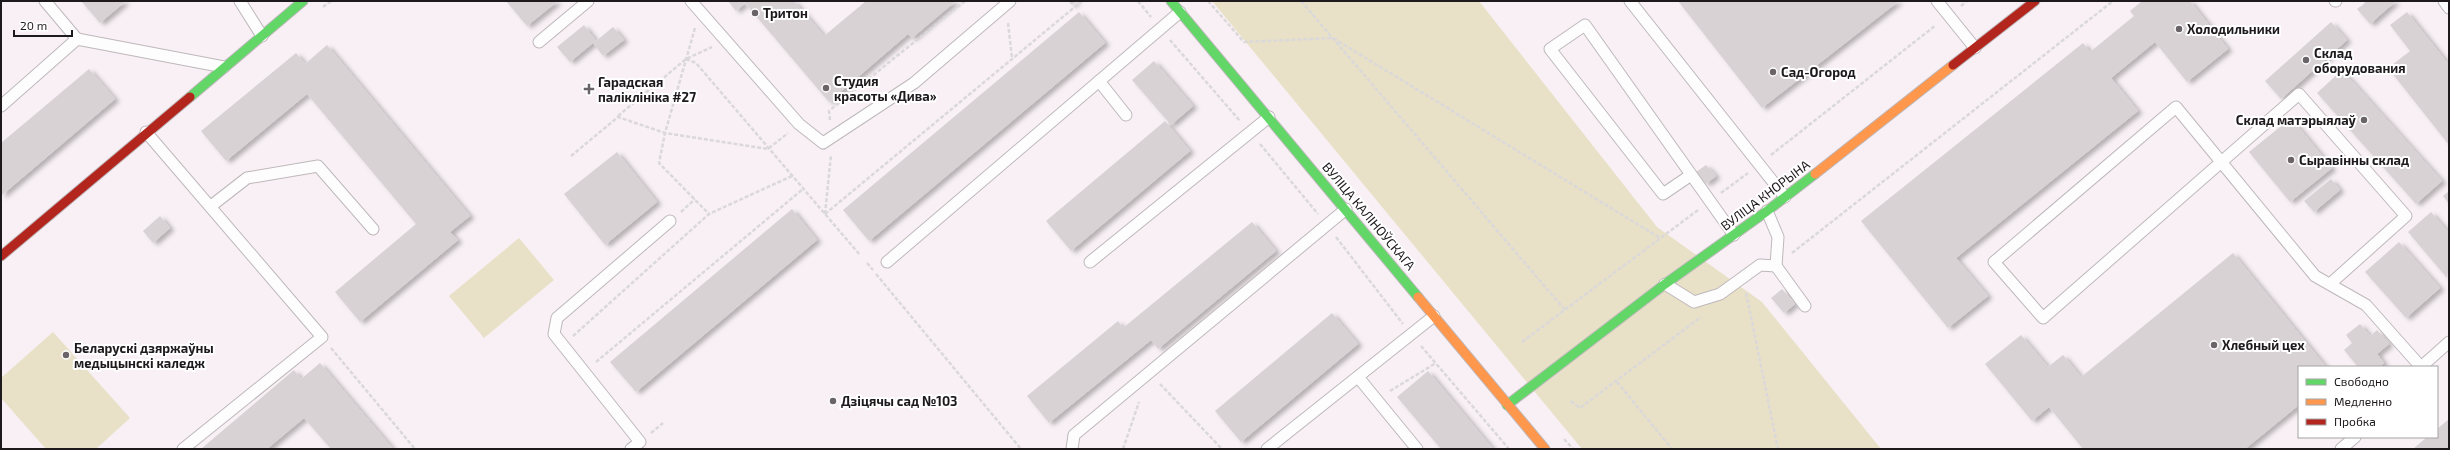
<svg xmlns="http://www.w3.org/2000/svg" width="2450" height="450" font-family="'Exo 2',sans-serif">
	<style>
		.green { fill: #e8e1c7 }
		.building { fill: #d8d2d5; filter: url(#shadow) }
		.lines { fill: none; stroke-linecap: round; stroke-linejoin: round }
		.lane-casing { stroke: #beb8bb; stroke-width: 13 }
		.fast-casing { stroke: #beb8bb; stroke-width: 11 }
		.slow-casing { stroke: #beb8bb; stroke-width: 11 }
		.jam-casing { stroke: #beb8bb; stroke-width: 11 }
		.path { stroke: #dbd8da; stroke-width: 2.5; stroke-dasharray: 4 2; stroke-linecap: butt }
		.lane { stroke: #fefdfd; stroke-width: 11 }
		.fast { stroke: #63d668; stroke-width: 9 }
		.slow { stroke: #ff974d; stroke-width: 9 }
		.jam { stroke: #b3261e; stroke-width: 9 }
		.poi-dot { fill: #6a6468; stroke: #fff; stroke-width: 1.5 }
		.labels { text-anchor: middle; stroke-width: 4; stroke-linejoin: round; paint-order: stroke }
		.poi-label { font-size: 13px; font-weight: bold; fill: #1d191c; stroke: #fff; text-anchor: start }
		.street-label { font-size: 13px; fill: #1d191c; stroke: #fff }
	</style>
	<defs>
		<filter id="shadow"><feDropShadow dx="4.5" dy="2.5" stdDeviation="2" flood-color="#0004"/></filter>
	</defs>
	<rect width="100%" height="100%" fill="#f8f0f4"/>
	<!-- green -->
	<g class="green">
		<path d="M 1212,1 L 1479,1 L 1657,227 L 1762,302 L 1881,449 L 1582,449 Z"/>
		<path d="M 519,238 L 554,280 L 484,338 L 449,296 Z"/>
		<path d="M 53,332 L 130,418 L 96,449 L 46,449 L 1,398 L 1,378 Z"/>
	</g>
	<!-- building -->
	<g class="building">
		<path d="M 81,1 L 126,1 L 100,23 Z"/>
		<path d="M 506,1 L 558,1 L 527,26 Z"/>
		<path d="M 728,1 L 794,1 L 824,36 L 866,1 L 956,1 L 912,38 L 908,34 L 829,102 L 745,3 L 736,11 Z"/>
		<path d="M 1068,1 L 1077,1 L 1072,5 Z"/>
		<path d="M 1678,1 L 1899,1 L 1762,108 Z"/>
		<path d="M 2142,1 L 2190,1 L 2228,49 L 2187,82 L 2155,42 L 2111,78 L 2138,111 L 1956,258 L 1988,296 L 1948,328 L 1861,221 L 2083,43 L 2090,52 L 2134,16 L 2130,11 Z"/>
		<path d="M 2363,1 L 2396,1 L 2370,24 L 2357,9 L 2365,3 Z"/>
		<path d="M 1079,12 L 1105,43 L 869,241 L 843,210 Z"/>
		<path d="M 2407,12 L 2449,65 L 2449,145 L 2388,68 L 2410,51 L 2390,25 Z"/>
		<path d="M 2331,22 L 2347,40 L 2281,99 L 2265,81 Z"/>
		<path d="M 584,25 L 596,41 L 613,27 L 624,40 L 603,56 L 593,43 L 570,62 L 557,47 Z"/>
		<path d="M 327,45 L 470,216 L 450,232 L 458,240 L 360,322 L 335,292 L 416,224 L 307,94 L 226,161 L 201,131 L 296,53 L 305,64 Z"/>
		<path d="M 1154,61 L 1193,106 L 1171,125 L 1132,80 Z"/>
		<path d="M 89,69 L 115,99 L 1,196 L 1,143 Z"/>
		<path d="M 2342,70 L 2442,181 L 2416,204 L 2317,93 Z"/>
		<path d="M 2291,118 L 2332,168 L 2290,202 L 2249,152 Z"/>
		<path d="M 1165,121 L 1190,151 L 1071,251 L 1046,221 Z"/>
		<path d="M 617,152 L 657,202 L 605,245 L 564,194 Z"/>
		<path d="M 1706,165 L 1716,176 L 1706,184 L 1696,172 Z"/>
		<path d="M 2331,179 L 2340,190 L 2314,212 L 2304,201 Z"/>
		<path d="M 2449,191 L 2449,204 L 2443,196 Z"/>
		<path d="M 792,209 L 817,240 L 636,392 L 610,362 Z"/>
		<path d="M 2431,212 L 2449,233 L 2447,278 L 2408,232 Z"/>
		<path d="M 160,216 L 170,228 L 153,243 L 143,231 Z"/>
		<path d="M 1252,222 L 1276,251 L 1158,349 L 1151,340 L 1049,423 L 1027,396 L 1118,321 L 1123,328 Z"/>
		<path d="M 2399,242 L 2440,288 L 2406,318 L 2365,272 Z"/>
		<path d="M 2233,253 L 2326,367 L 2299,367 L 2299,405 L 2245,449 L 2083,449 L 2049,407 L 2032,421 L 1985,364 L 2021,335 L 2048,367 L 2063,355 L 2081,377 Z"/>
		<path d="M 1782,289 L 1795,304 L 1784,313 L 1771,298 Z"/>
		<path d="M 1332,313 L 1358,344 L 1241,442 L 1215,411 Z"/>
		<path d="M 2360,324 L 2370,336 L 2377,330 L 2389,344 L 2377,354 L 2384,363 L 2380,367 L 2358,367 L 2344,350 L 2352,343 L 2346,335 Z"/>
		<path d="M 320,363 L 393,449 L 331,449 L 304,418 L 267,449 L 201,449 L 294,370 L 301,379 Z"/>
		<path d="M 1428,371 L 1493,449 L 1441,449 L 1414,417 L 1397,397 Z"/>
		<path d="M 2449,419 L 2449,448 L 2413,449 L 2427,437 L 2437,437 L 2437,429 Z"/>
	</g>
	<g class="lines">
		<defs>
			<g id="lane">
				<path d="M 45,1 L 77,39"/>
				<path d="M 240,1 L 262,36"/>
				<path d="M 691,1 L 799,124 L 823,143 L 914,83 L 1010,1"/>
				<path d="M 1630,1 L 1785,197"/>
				<path d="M 1937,1 L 1975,48"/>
				<path d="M 2335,1 L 2336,1"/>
				<path d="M 2444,1 L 2449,8"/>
				<path d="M 539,42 L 588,1"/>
				<path d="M 1099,81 L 1126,115"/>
				<path d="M 1,106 L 77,39 L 224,67"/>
				<path d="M 146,132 L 322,337 L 183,449"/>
				<path d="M 1691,175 L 1663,194 L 1550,49 L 1585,25 L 1734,235"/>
				<path d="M 211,206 L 247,178 L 318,166 L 373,229"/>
				<path d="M 1767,211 L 1778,237 L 1776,266 L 1805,306"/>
				<path d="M 887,262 L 1180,12"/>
				<path d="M 1090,262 L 1269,117"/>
				<path d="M 1665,284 L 1694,302 L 1720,294 L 1760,265 L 1776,266"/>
				<path d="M 2330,284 L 2406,216 L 2299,94 L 2043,318 L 1994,262 L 2176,107 L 2315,276 L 2366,305 L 2421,367"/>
				<path d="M 2421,367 L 2449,342"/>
				<path d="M 1358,377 L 1417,449"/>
				<path d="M 631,449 L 640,442 L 554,334 L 557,318 L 670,221"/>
				<path d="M 1072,449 L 1074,435 L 1346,209"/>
				<path d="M 1267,449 L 1434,316"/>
				<path d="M 2341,449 L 2355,437"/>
			</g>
			<g id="fast">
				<path d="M 1171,1 L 1418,297"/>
				<path d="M 190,97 L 303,1"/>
				<path d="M 1507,405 L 1665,284 L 1767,211 L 1815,174"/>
			</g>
			<g id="slow">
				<path d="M 1815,174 L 1953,65"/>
				<path d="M 1418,297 L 1545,449"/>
			</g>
			<g id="jam">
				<path d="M 1953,65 L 2035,1"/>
				<path d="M 1,256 L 190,97"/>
			</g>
		</defs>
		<!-- lane casing -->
		<use href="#lane" class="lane-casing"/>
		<!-- fast casing -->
		<use href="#fast" class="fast-casing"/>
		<!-- slow casing -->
		<use href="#slow" class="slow-casing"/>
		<!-- jam casing -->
		<use href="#jam" class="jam-casing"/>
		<!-- path -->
		<g class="path">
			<path d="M 1138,1 L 1151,17"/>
			<path d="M 1208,1 L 1244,42 L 1333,38 L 1660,238"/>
			<path d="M 1301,1 L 1565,310"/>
			<path d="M 1961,6 L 1967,1"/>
			<path d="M 323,7 L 331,1"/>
			<path d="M 1008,23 L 1012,58"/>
			<path d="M 695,28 L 665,133 L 659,163 L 709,214"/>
			<path d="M 1170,40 L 1240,121"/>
			<path d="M 686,59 L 696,63 L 860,255"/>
			<path d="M 618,116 L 686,59 L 712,47"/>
			<path d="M 830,120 L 829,111 L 965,1"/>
			<path d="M 1260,144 L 1318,214"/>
			<path d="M 1771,155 L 1936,25"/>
			<path d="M 571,156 L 618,117 L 665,133 L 768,149 L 788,133"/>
			<path d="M 1721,193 L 1748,173"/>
			<path d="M 681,212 L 695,199"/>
			<path d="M 825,214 L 1082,1"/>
			<path d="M 825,214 L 831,155"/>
			<path d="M 1336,237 L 1403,324"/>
			<path d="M 1792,253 L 2113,1"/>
			<path d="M 867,263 L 873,270"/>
			<path d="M 876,274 L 1021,449"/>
			<path d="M 1746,293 L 1778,449"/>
			<path d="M 573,336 L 709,214 L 792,176"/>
			<path d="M 1522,342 L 1698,210"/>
			<path d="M 1421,346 L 1509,449"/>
			<path d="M 331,348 L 415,449"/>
			<path d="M 596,362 L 803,189"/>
			<path d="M 1617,382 L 1672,449"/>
			<path d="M 1160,384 L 1222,449"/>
			<path d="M 1390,391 L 1436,363"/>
			<path d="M 1571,401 L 1580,408 L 1701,317"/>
			<path d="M 651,433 L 663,423"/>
			<path d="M 1564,439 L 1573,449"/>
			<path d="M 1123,449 L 1139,402"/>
		</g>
		<!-- lane -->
		<use href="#lane" class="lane"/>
		<!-- fast -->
		<use href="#fast" class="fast"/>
		<!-- slow -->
		<use href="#slow" class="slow"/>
		<!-- jam -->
		<use href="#jam" class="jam"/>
	</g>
	<!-- markers -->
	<g class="poi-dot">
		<circle cx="755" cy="13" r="4"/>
		<circle cx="2179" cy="29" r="4"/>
		<circle cx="2306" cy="60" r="4"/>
		<circle cx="1773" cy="72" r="4"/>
		<circle cx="826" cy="88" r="4"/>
		<path d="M587 83h4v4h4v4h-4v4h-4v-4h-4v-4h4z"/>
		<circle cx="2364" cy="120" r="4"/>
		<circle cx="2291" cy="160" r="4"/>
		<circle cx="2214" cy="345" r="4"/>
		<circle cx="66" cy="355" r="4"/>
		<circle cx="833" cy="401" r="4"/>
	</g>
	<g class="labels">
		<!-- poi labels -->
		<g class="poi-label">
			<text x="763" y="18">Тритон</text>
			<text x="2187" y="34">Холодильники</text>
			<text x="2314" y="58">Склад<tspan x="2314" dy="15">оборудования</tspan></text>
			<text x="1781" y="77">Сад-Огород</text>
			<text x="834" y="86">Студия<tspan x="834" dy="15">красоты «Дива»</tspan></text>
			<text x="598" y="87">Гарадская<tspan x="598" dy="15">паліклініка #27</tspan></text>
			<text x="2356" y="125" text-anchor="end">Склад матэрыялаў</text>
			<text x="2299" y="165">Сыравінны склад</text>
			<text x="2222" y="350">Хлебный цех</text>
			<text x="74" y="353">Беларускі дзяржаўны<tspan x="74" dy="15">медыцынскі каледж</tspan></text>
			<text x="841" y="406">Дзіцячы сад №103</text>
		</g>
		<!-- street labels -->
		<g class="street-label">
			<text transform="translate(1765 195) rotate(-37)" y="5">ВУЛІЦА КНОРЫНА</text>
			<text transform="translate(1369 216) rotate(50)" y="5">ВУЛІЦА КАЛІНОЎСКАГА</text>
		</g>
	</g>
	<!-- border -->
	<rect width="2450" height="450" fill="none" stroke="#1d191c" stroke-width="4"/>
	<!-- legend -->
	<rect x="2298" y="366" width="140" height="72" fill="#ffffff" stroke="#a5a3a4"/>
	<rect x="2306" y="379" width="20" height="6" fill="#63d668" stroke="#a5a3a4"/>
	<text x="2334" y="386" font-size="12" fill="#1d191c">Свободно</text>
	<rect x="2306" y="399" width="20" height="6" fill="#ff974d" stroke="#a5a3a4"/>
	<text x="2334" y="406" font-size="12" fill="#1d191c">Медленно</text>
	<rect x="2306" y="419" width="20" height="6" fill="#b3261e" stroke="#a5a3a4"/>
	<text x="2334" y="426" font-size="12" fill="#1d191c">Пробка</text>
	<!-- scale -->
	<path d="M14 30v6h58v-6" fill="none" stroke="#1d191c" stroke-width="2"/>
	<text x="20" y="30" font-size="12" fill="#1d191c" stroke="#ffffff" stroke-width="3" paint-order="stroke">20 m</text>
</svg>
